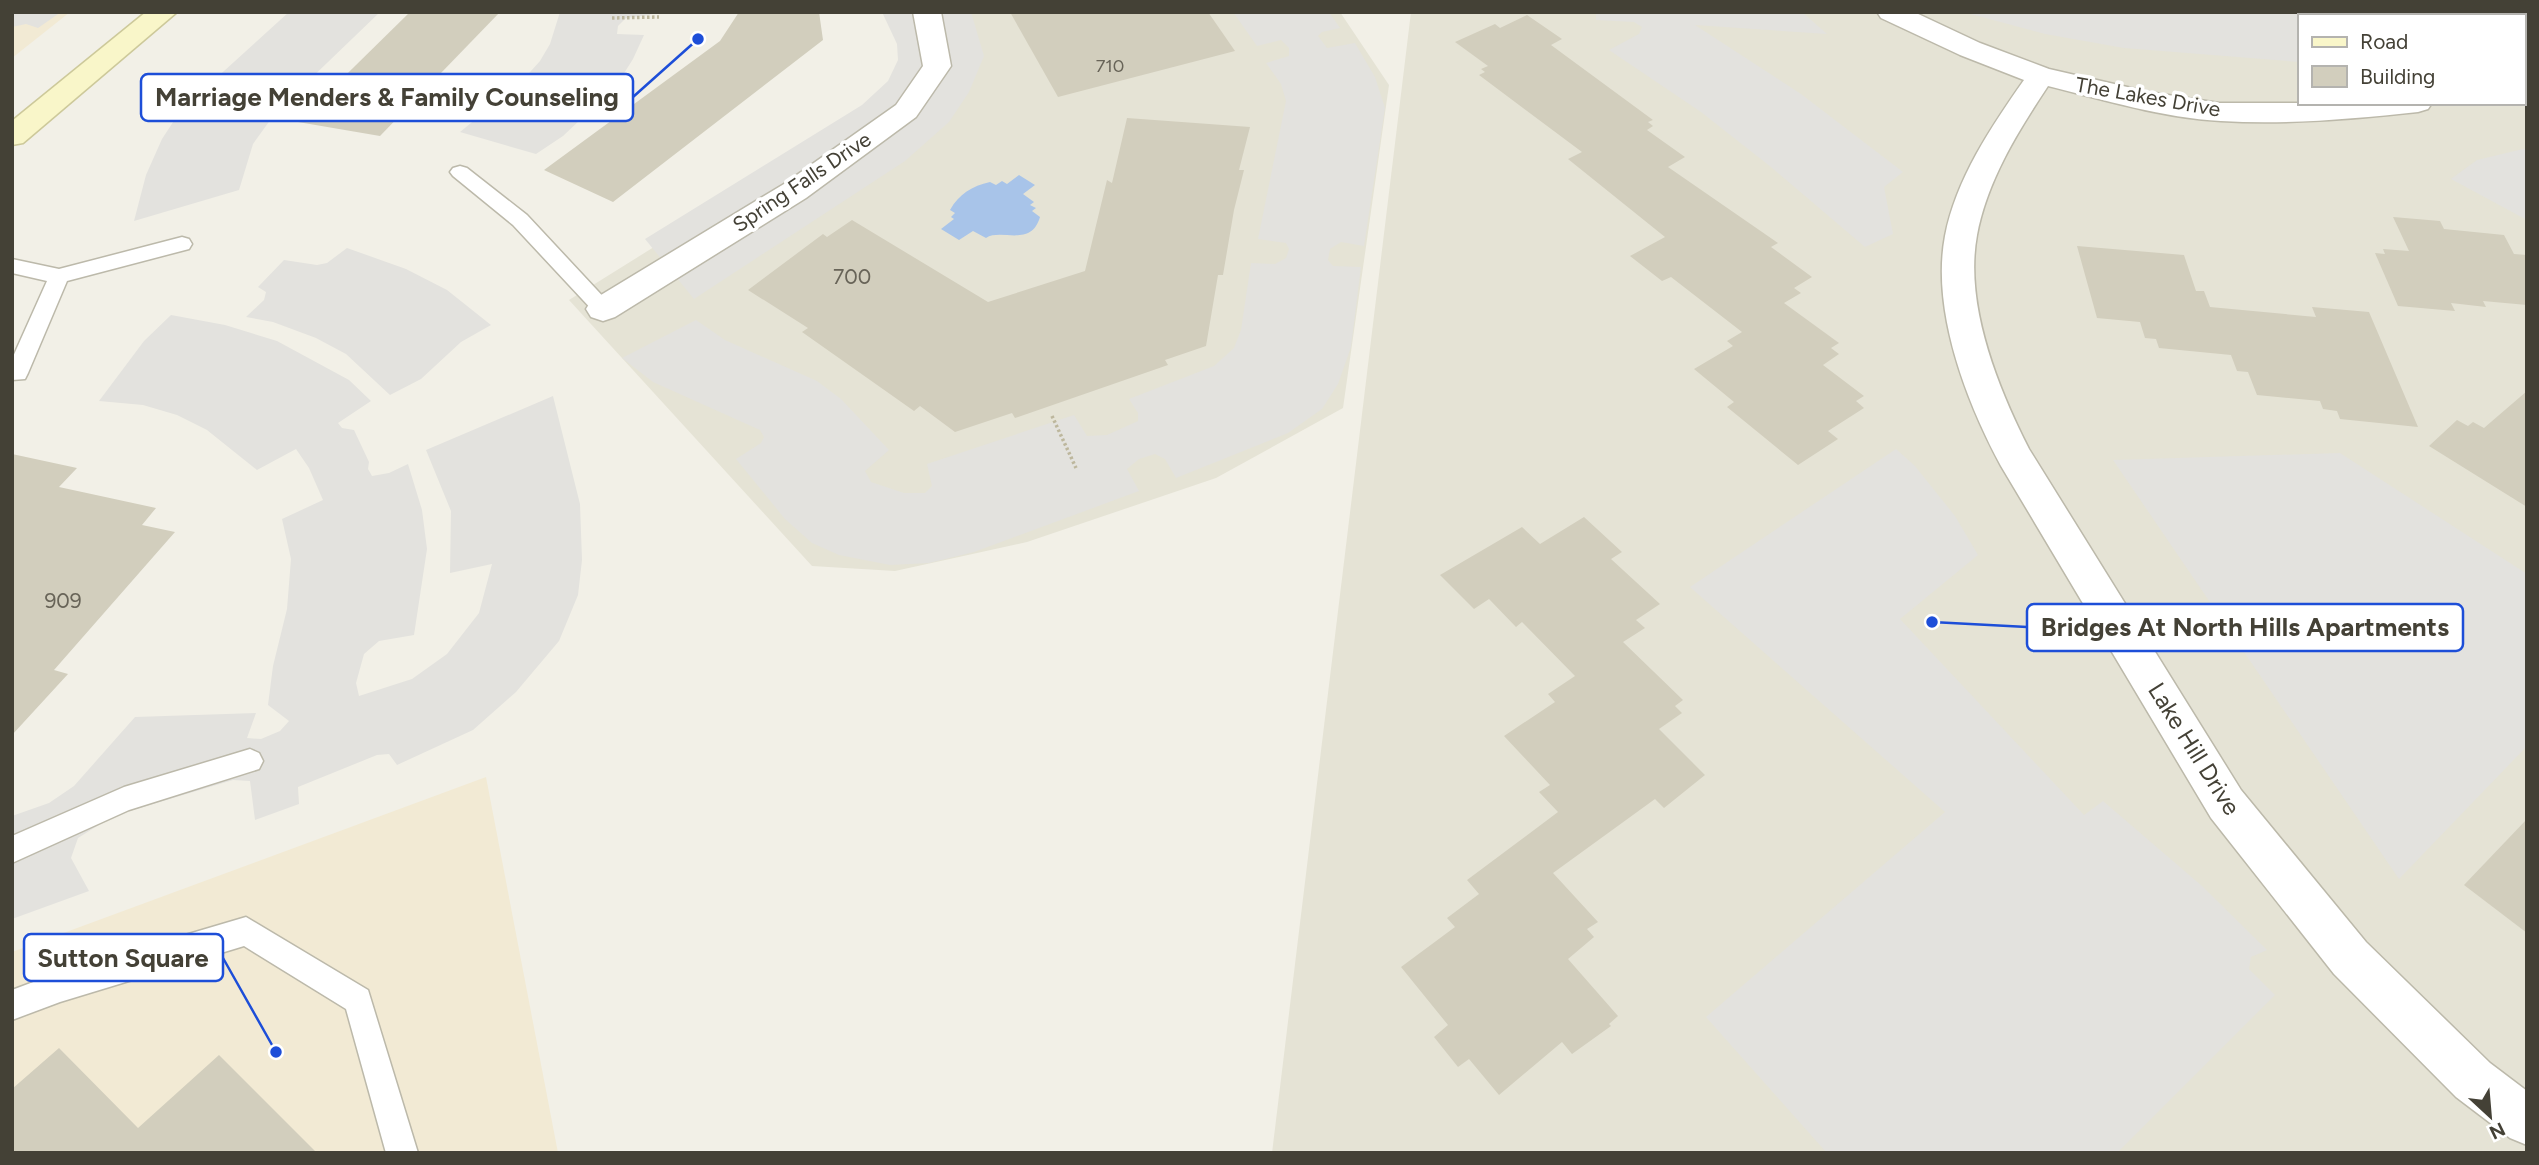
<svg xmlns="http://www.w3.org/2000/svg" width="2539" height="1165" font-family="Figtree,sans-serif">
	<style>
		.residential { fill: #e5e3d5; fill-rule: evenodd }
		.commercial { fill: #f2ead4 }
		.parking { fill: #e3e2de }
		.water { fill: #a8c4e9 }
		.building { fill: #d2cebd }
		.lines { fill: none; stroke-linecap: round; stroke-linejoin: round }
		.lane-casing { stroke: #bcb9aa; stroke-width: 3 }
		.street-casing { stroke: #bcb9aa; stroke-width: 3 }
		.secondary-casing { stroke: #cdc99a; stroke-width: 3 }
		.path { stroke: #bdb79d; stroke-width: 3.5; stroke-dasharray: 2.5 2.5; stroke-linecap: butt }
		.lane { fill: #fff; fill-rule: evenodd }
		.street { fill: #fff; fill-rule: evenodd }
		.secondary { fill: #f9f6c9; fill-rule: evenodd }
		.labels { text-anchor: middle; stroke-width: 7; stroke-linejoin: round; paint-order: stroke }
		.far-number-label { font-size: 18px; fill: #686458 }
		.far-street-label { font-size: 21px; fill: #444136; stroke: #fff }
		.number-label { font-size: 21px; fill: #686458 }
		.street-label { font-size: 24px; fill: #444136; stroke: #fff }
		.leader { fill: none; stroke: #1d4ed8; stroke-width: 2.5 }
		.callout-dot { fill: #1d4ed8; stroke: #fff; stroke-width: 2.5 }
		.callout { fill: #fff; stroke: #1d4ed8; stroke-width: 2.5 }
		.callout-label { font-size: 26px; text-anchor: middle; font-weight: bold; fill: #444136 }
	</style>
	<rect width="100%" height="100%" fill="#f2f0e7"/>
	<!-- residential -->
	<g class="residential">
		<path d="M 900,12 L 1340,12 L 1389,85 L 1343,408 L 1216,478 L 1027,542 L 895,571 L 812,566 L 569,300 L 864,116 L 896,78 L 909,31 Z"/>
		<path d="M 1411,12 L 2527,12 L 2527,1153 L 1272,1153 ZM 2299,16 L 2523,16 L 2523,103 L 2299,103 Z"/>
	</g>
	<!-- commercial -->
	<g class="commercial">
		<path d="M 12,12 L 70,12 L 12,58 Z"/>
		<path d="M 486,777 L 558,1153 L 12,1153 L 12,952 Z"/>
	</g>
	<!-- parking -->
	<g class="parking">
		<path d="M 12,12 L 61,12 L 38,28 L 26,24 L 12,27 Z"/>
		<path d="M 289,12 L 380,12 L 276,112 L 253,144 L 239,190 L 134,221 L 146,175 L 162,139 L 181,110 Z"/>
		<path d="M 560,12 L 651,12 L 650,15 L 626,18 L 618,26 L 617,34 L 644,35 L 633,59 L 616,86 L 563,136 L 536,154 L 460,132 L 521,82 L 540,61 L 550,44 Z"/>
		<path d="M 882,12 L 971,12 L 984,56 L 969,92 L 949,122 L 905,161 L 694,299 L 645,239 L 862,105 L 888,81 L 898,60 L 897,44 Z"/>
		<path d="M 1233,12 L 1329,12 L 1340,28 L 1322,32 L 1318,36 L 1327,48 L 1355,43 L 1375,77 L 1385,108 L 1364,246 L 1341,242 L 1330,249 L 1328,260 L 1333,266 L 1361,267 L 1351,347 L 1338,384 L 1322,409 L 1288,433 L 1176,478 L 1165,459 L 1155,454 L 1139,459 L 1127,469 L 1139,491 L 974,552 L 929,563 L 890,565 L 839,555 L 812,543 L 785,519 L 736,459 L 761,443 L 764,437 L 760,430 L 653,382 L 622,358 L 696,320 L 725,340 L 817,381 L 841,399 L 889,450 L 865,471 L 871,482 L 904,493 L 925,493 L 932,486 L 927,464 L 1074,415 L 1087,436 L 1107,435 L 1138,421 L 1138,413 L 1129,399 L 1214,366 L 1234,348 L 1241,330 L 1251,263 L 1275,264 L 1286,258 L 1289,249 L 1286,243 L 1258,239 L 1286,101 L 1281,84 L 1266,63 L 1289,56 L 1289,48 L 1281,40 L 1257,46 Z"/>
		<path d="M 1596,12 L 1802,12 L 1827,34 L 1695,25 L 1801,94 L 1903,172 L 1884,187 L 1893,234 L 1865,247 L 1771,167 L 1701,112 L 1609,50 L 1639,34 L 1642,27 L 1634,22 L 1596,20 Z"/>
		<path d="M 1963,12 L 2513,12 L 2509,16 L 2299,16 L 2299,62 L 2124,48 L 2045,34 Z"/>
		<path d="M 2527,148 L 2527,220 L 2451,179 L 2477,160 Z"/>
		<path d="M 347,248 L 406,269 L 447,290 L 491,325 L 461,342 L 421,379 L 390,395 L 346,354 L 316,338 L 273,322 L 246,317 L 264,300 L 266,292 L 258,287 L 284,260 L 317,265 L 327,263 Z"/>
		<path d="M 171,315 L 225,325 L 277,341 L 349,380 L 371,401 L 338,423 L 342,428 L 354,430 L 369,462 L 368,469 L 372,476 L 389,473 L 408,464 L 422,510 L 427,549 L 414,635 L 379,641 L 364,654 L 356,683 L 359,696 L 412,679 L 447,654 L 479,613 L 492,564 L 450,573 L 451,511 L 426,450 L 553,396 L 580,504 L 582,560 L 578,595 L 559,641 L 516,692 L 473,730 L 397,765 L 389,754 L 377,755 L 298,787 L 299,804 L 255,820 L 250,781 L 233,780 L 113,816 L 78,838 L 71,858 L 89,891 L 12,919 L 12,816 L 49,803 L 74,786 L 135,717 L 256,713 L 247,738 L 261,739 L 280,731 L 289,721 L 268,705 L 273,666 L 287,609 L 291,559 L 282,519 L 323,500 L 309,468 L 296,449 L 257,470 L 207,430 L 177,415 L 143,405 L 99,401 L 144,341 Z"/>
		<path d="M 1896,449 L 1915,466 L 1955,516 L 1978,555 L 1900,619 L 2084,815 L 2103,801 L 2202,886 L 2267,950 L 2251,957 L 2249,969 L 2275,995 L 2117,1153 L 1827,1153 L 1706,1017 L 1945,812 L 1690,587 Z"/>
		<path d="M 2340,453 L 2527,574 L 2527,746 L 2399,879 L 2113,460 Z"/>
	</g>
	<!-- water -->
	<path class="water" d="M 1019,175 L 1035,185 L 1023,194 L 1034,202 L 1030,205 L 1036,208 L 1032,211 L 1040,217 C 1031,248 1001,228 986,238 L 973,231 L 959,240 L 941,229 L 954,219 L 951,217 L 955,213 L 950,210 C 959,194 972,186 990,182 L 996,185 L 1002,181 L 1007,184 Z"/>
	<!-- building -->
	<g class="building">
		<path d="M 410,12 L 500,12 L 380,136 L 298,122 Z"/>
		<path d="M 739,12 L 819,12 L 823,40 L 613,202 L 544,170 L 720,41 Z"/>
		<path d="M 1010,12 L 1208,12 L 1235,51 L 1058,97 Z"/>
		<path d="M 1527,15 L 1562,39 L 1551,45 L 1653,120 L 1648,122 L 1653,126 L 1647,130 L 1685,157 L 1668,167 L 1778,243 L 1771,247 L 1812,277 L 1794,288 L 1801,293 L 1784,303 L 1839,343 L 1831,348 L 1839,354 L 1823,365 L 1864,396 L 1856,401 L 1864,408 L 1828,431 L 1838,439 L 1798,465 L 1727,407 L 1734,402 L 1694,369 L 1733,346 L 1727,341 L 1742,332 L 1671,277 L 1662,281 L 1630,256 L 1665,237 L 1568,159 L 1582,152 L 1479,75 L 1485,72 L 1481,69 L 1488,66 L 1455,42 L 1495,24 L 1500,28 Z"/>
		<path d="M 1127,118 L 1250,127 L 1239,170 L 1244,170 L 1234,210 L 1223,275 L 1218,275 L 1206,346 L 1165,360 L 1168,365 L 1015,418 L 1012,413 L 955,432 L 920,406 L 914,411 L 802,332 L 808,328 L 748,290 L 823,234 L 827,237 L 852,220 L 988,302 L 1085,271 L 1107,180 L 1112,183 Z"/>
		<path d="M 2393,217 L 2440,221 L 2444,229 L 2504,235 L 2514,254 L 2527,255 L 2527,305 L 2483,301 L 2486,307 L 2451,303 L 2455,311 L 2398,306 L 2375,253 L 2385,254 L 2383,249 L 2409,251 Z"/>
		<path d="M 2077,246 L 2184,255 L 2196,291 L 2204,291 L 2210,307 L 2316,317 L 2312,307 L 2369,312 L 2418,427 L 2340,419 L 2337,411 L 2323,409 L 2320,401 L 2257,395 L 2248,372 L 2237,371 L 2231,355 L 2159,348 L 2156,339 L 2145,338 L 2140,322 L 2097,318 Z"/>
		<path d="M 2527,391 L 2527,507 L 2429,446 L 2457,420 L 2468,426 L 2473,422 L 2484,428 Z"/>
		<path d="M 12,454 L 77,468 L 59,487 L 156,508 L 142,525 L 175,532 L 54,670 L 68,674 L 12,735 Z"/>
		<path d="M 1584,517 L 1622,552 L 1611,559 L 1660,604 L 1636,620 L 1645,628 L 1623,642 L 1683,700 L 1675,706 L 1682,713 L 1659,729 L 1705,775 L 1664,808 L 1655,799 L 1553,873 L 1598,922 L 1587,929 L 1594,937 L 1568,959 L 1618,1016 L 1609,1024 L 1611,1026 L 1572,1054 L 1562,1042 L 1499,1095 L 1469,1059 L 1458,1067 L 1434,1037 L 1448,1025 L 1401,967 L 1455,927 L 1447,918 L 1479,894 L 1467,880 L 1558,812 L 1539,792 L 1550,785 L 1504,736 L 1555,702 L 1548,694 L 1575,676 L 1522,622 L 1516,627 L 1489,599 L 1474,609 L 1440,575 L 1522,527 L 1540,544 Z"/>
		<path d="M 2527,819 L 2527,933 L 2464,885 Z"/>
		<path d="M 59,1048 L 138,1128 L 219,1055 L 317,1153 L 12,1153 L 12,1089 Z"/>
	</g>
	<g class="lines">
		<defs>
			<g id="lane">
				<path d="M 460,166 L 467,168 L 527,215 L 610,304 L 614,309 L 610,314 L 603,316 L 596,314 L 513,225 L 453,176 L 450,172 L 453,168 Z"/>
				<path d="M 182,237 L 189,239 L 192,244 L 189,249 L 67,281 L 28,373 L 25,379 L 12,380 L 12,359 L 47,281 L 12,273 L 12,259 L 59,269 Z"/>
				<path d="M 250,749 L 259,753 L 263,761 L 259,769 L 129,810 L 12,863 L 12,836 L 124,787 Z"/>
				<path d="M 246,917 L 368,990 L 418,1153 L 386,1153 L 346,1009 L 244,946 L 60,1002 L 12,1020 L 12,990 L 60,972 Z"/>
			</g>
			<g id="street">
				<path d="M 913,12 L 941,12 L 951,66 L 916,117 L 806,198 L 615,317 L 603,321 L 591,317 L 586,309 L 591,301 L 784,184 L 896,105 L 923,66 Z"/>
				<path d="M 1877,12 L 1914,12 L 1980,43 L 2049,69 L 2149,92 L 2219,103 L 2432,103 L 2428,109 L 2418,112 C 2352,119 2287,125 2221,121 C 2163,118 2105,100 2048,86 C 2018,131 1987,181 1977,235 C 1964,305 1998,388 2029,449 L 2241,790 L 2366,942 L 2490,1063 L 2527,1091 L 2527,1145 L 2510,1138 L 2456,1097 L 2334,974 L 2211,818 L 2001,466 C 1966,401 1931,310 1945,236 C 1956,179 1991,127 2024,80 L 1960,55 L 1881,18 Z"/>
				<path d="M 2527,63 L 2527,82 L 2523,83 L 2523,64 Z"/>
			</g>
			<path id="secondary" d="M 146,12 L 177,12 L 23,143 L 12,145 L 12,121 Z"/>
		</defs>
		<!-- lane casing -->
		<use href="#lane" class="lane-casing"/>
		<!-- street casing -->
		<use href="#street" class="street-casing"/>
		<!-- secondary casing -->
		<use href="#secondary" class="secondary-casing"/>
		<!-- path -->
		<g class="path">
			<path d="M 612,18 L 659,17"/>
			<path d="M 1052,416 L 1076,468"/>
		</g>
		<!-- lane -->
		<use href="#lane" class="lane"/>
		<!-- street -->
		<use href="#street" class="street"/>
		<!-- secondary -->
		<use href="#secondary" class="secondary"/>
	</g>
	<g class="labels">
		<!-- far-number labels -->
		<g class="far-number-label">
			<text x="1110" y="72">710</text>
		</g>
		<!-- far-street labels -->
		<g class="far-street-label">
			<text transform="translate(2148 97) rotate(10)" y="7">The Lakes Drive</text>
			<text transform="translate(802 182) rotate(-34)" y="7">Spring Falls Drive</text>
		</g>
		<!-- number labels -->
		<g class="number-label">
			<text x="852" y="284">700</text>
			<text x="63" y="608">909</text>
		</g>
		<!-- street labels -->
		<g class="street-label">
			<text transform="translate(2194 749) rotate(58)" y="8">Lake Hill Drive</text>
		</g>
	</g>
	<!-- callouts -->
	<path class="leader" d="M698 39L633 97M1932 622L2027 627M276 1052L223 958"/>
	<g class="callout-dot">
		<circle cx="698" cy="39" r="7"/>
		<circle cx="1932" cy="622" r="7"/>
		<circle cx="276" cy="1052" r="7"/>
	</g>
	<g class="callout">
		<rect x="141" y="74" width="492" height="47" rx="7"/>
		<rect x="2027" y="604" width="436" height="47" rx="7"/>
		<rect x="24" y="934" width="199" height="47" rx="7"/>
	</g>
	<g class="callout-label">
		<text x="387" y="106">Marriage Menders &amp; Family Counseling</text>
		<text x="2245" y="636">Bridges At North Hills Apartments</text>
		<text x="123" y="967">Sutton Square</text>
	</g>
	<!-- border -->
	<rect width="2539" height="1165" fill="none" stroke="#444136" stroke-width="28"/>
	<!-- legend -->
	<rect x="2298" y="14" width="228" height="91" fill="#ffffff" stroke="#b4b3af" stroke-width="2"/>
	<rect x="2312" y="37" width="35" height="10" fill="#f9f6c9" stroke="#b4b3af" stroke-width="2"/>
	<text x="2360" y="49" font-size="21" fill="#444136">Road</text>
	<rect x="2312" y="66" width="35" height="21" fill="#d2cebd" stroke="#b4b3af" stroke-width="2"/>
	<text x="2360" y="84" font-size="21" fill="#444136">Building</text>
	<!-- north arrow -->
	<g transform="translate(2490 1116) rotate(154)" stroke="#ffffff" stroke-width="5" paint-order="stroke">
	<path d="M0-5L12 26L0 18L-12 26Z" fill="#444136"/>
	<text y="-10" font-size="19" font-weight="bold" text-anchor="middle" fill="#444136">N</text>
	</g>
</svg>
